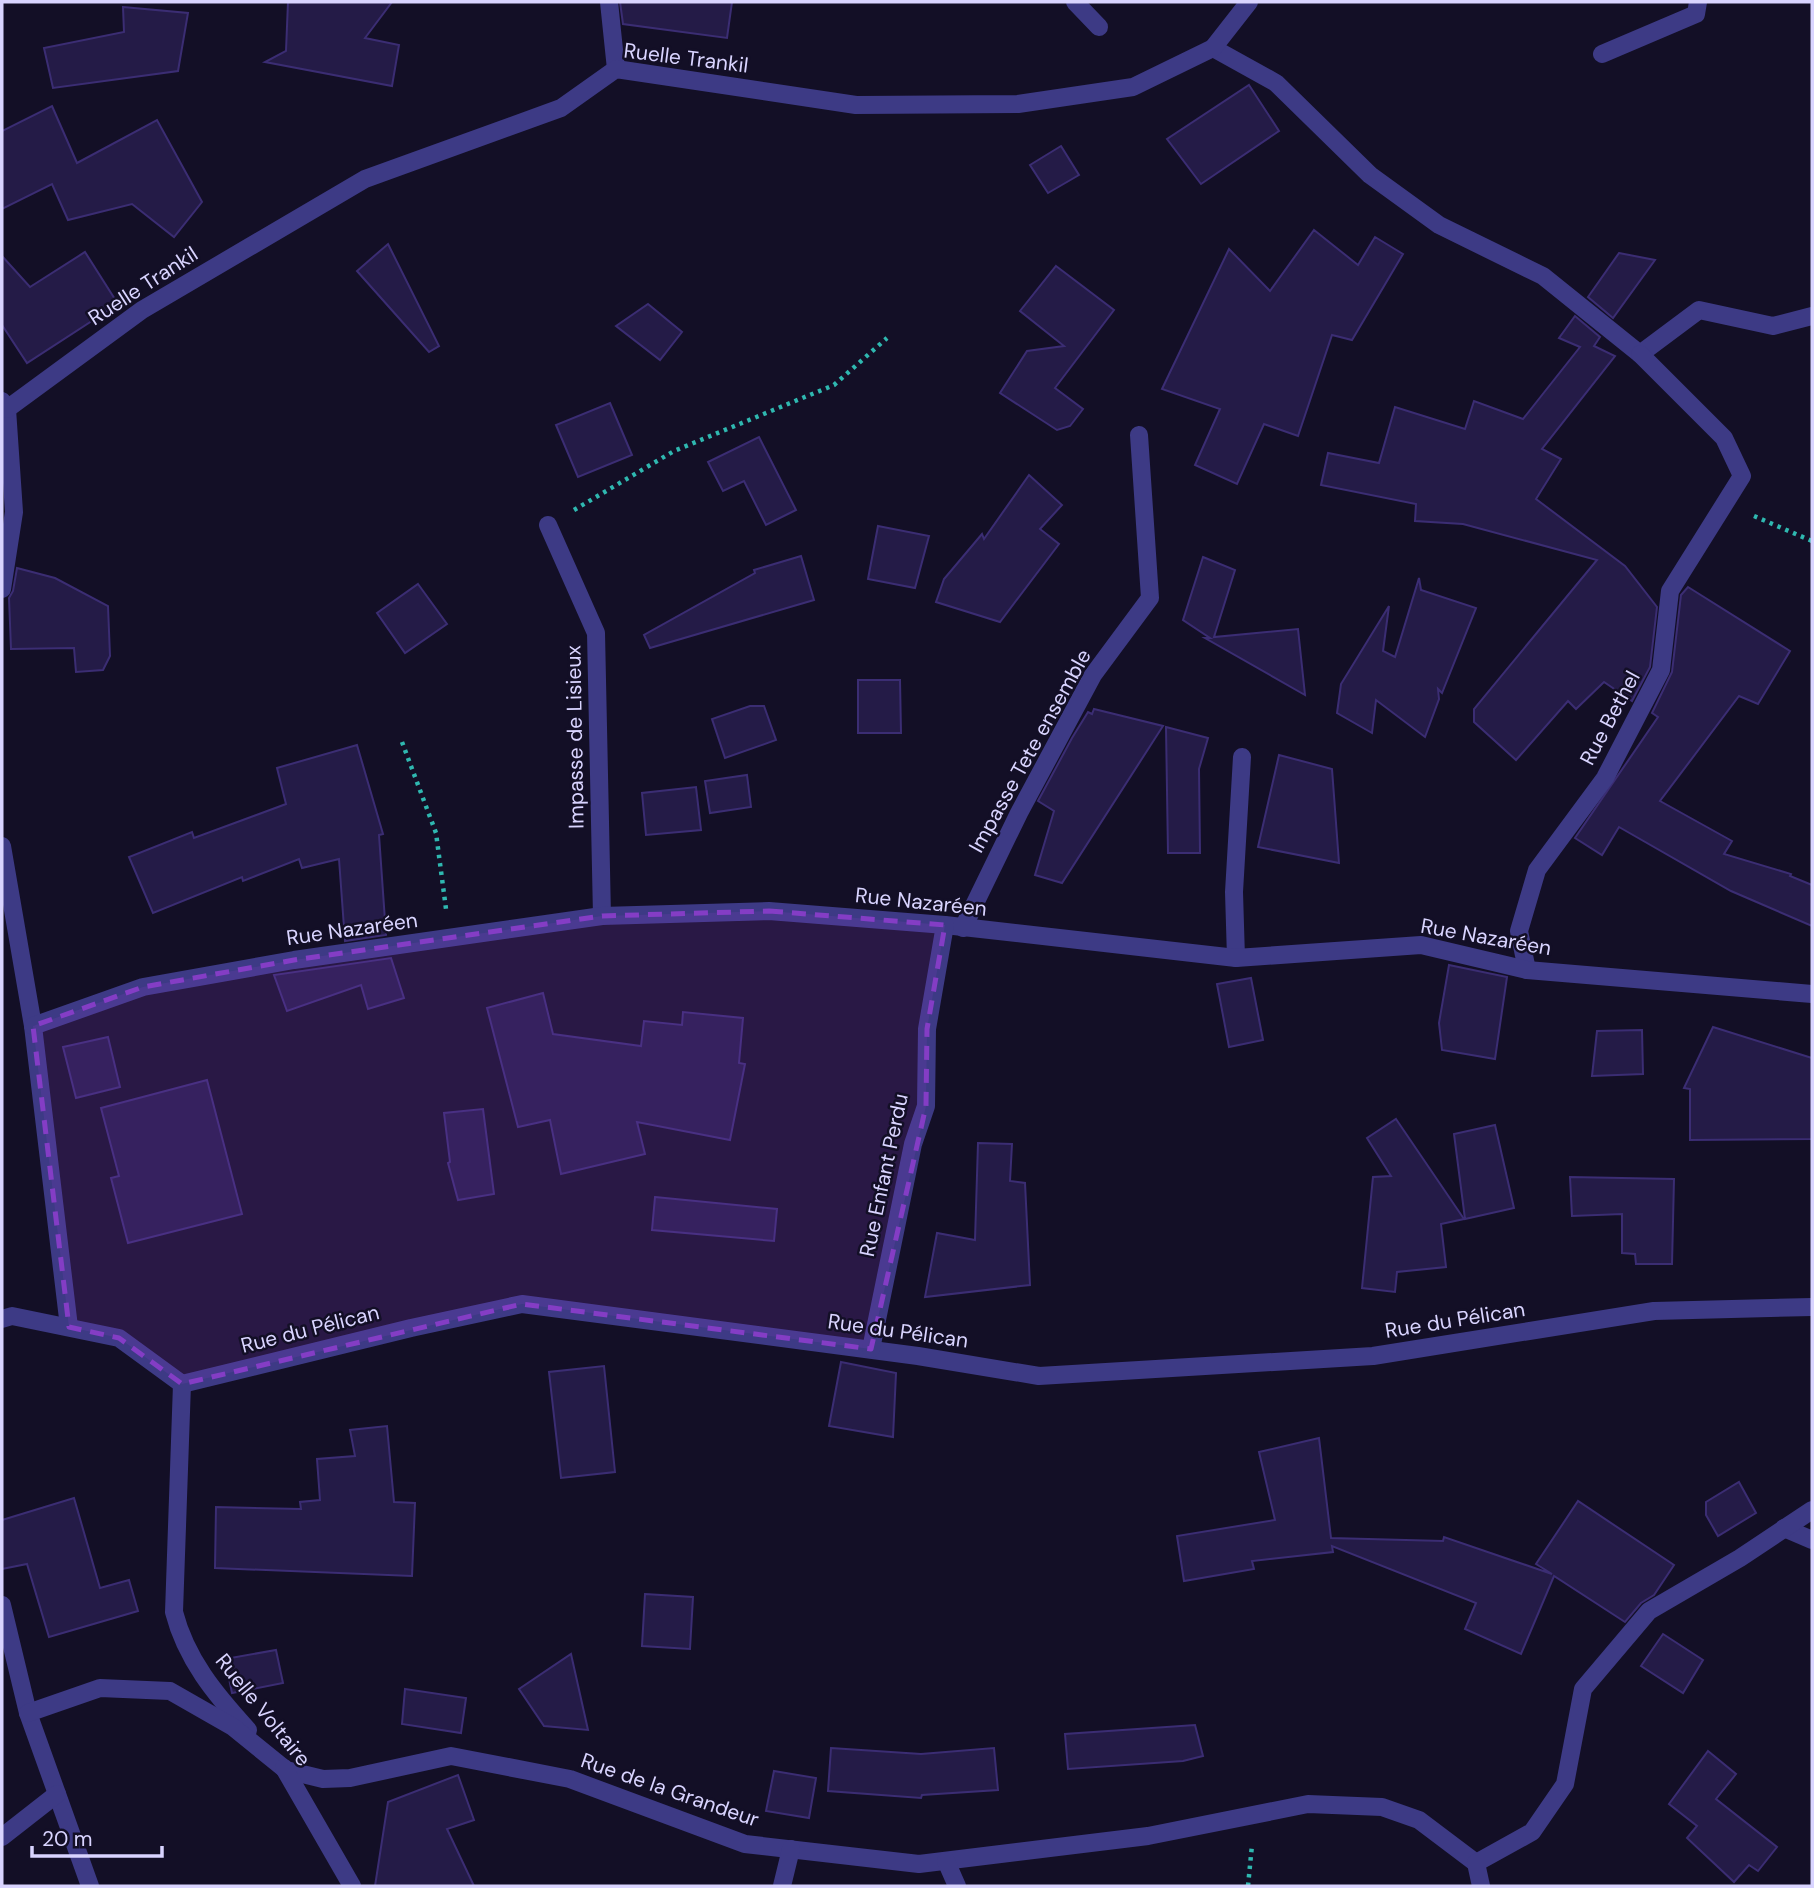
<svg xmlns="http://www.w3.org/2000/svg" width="1814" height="1888" font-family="'DM Sans',sans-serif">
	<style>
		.building { fill: #241b47; stroke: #3b2d73; stroke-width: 2 }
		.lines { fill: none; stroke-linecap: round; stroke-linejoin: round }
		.path { stroke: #2fb8b0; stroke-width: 4.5; stroke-dasharray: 3.5 5; stroke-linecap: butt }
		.service { stroke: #3d3a85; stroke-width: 18 }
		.minor { stroke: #3d3a85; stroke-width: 18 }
		.marked { fill: #843dc5; fill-opacity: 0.2; stroke: #843dc5; stroke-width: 5; stroke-dasharray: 14 9; stroke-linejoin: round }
		.labels { text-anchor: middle; stroke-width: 5; stroke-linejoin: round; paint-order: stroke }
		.street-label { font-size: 21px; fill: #d9d4ff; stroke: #130f26 }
	</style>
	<rect width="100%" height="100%" fill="#130f26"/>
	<!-- building -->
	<g class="building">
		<path d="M 288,2 L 392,2 L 365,38 L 399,45 L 392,86 L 265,62 L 286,51 Z"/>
		<path d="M 620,2 L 732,2 L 727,38 L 623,24 Z"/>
		<path d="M 123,7 L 188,13 L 178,71 L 53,88 L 44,48 L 124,32 Z"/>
		<path d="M 1249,85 L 1279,131 L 1201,184 L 1167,139 Z"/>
		<path d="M 52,106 L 77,163 L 157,120 L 202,202 L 174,237 L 132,204 L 68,220 L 52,184 L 2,209 L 2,131 Z"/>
		<path d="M 1061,146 L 1079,175 L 1048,193 L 1030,165 Z"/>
		<path d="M 1314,230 L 1358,265 L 1375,237 L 1403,254 L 1352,340 L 1332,335 L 1298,436 L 1264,424 L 1237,484 L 1195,465 L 1220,409 L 1162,389 L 1229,249 L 1270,291 Z"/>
		<path d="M 388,244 L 439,346 L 429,352 L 357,271 Z"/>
		<path d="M 85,252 L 118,304 L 27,363 L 2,325 L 2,256 L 30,287 Z"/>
		<path d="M 1619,253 L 1655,260 L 1613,318 L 1588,297 Z"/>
		<path d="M 1056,266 L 1114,310 L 1055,388 L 1083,409 L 1070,426 L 1057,430 L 1000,393 L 1027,351 L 1064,346 L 1020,311 Z"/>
		<path d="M 648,304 L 682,332 L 660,360 L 616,326 Z"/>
		<path d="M 1575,316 L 1600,337 L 1594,346 L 1615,356 L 1542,449 L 1561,459 L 1536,499 L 1625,566 L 1657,607 L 1650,667 L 1632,701 L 1604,682 L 1576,709 L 1568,701 L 1516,760 L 1474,722 L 1474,709 L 1597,560 L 1463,524 L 1415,521 L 1416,504 L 1321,485 L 1328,453 L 1379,463 L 1395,407 L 1465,429 L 1474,401 L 1523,419 L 1580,347 L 1559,338 Z"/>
		<path d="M 610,403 L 632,455 L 578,477 L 556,425 Z"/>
		<path d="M 759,437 L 796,510 L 766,525 L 744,481 L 723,491 L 708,462 Z"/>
		<path d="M 1029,475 L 1062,505 L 1040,529 L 1059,544 L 1000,622 L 936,602 L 944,579 L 982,534 L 984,539 Z"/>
		<path d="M 878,526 L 929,536 L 915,588 L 868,579 Z"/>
		<path d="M 801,556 L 814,600 L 650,648 L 644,635 L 755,573 L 754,570 Z"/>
		<path d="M 1203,557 L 1235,570 L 1214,637 L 1298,629 L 1305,695 L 1205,638 L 1210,638 L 1183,620 Z"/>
		<path d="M 17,568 L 55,578 L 108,606 L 110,656 L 103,670 L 76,672 L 74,648 L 11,649 L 9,598 L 13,591 Z"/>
		<path d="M 1419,578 L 1421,590 L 1476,608 L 1442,693 L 1438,689 L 1439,699 L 1425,737 L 1376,700 L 1372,733 L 1337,713 L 1341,684 L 1389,606 L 1383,651 L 1395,657 Z"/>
		<path d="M 418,584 L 447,624 L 405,653 L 377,613 Z"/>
		<path d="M 1688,587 L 1790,651 L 1758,704 L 1739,696 L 1660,801 L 1732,841 L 1724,854 L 1791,874 L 1790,876 L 1812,885 L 1812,926 L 1731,891 L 1619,827 L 1602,855 L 1575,838 L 1658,717 L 1652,713 L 1672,672 L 1681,595 Z"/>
		<path d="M 858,680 L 900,680 L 901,733 L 858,733 Z"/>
		<path d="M 750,706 L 764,706 L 776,740 L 725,758 L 712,719 Z"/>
		<path d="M 1094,709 L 1163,726 L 1062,883 L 1035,875 L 1054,811 L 1038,801 L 1072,738 L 1088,712 L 1092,714 Z"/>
		<path d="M 1166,727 L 1208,738 L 1199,769 L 1200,853 L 1168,853 Z"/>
		<path d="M 357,745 L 383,834 L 379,835 L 386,935 L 345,941 L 339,859 L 302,868 L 299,859 L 243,881 L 242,877 L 153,913 L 129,857 L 192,832 L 194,838 L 286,804 L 277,768 Z"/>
		<path d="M 1279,755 L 1332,769 L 1339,863 L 1258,847 Z"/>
		<path d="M 747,775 L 751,807 L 710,813 L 705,781 Z"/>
		<path d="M 696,787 L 701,830 L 646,835 L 642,793 Z"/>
		<path d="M 391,958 L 404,998 L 368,1009 L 361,985 L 287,1011 L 274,975 Z"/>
		<path d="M 1449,965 L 1507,977 L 1495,1059 L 1442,1050 L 1439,1023 Z"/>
		<path d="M 1251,978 L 1263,1040 L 1229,1047 L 1217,984 Z"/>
		<path d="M 543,993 L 553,1034 L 641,1046 L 644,1021 L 682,1025 L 683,1012 L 743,1018 L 739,1063 L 745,1064 L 730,1140 L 637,1122 L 645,1154 L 561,1174 L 550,1120 L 518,1127 L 487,1008 Z"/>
		<path d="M 1713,1027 L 1812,1058 L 1812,1139 L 1690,1140 L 1690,1089 L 1684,1088 Z"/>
		<path d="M 1642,1030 L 1643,1074 L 1592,1076 L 1597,1031 Z"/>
		<path d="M 108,1037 L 120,1087 L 76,1098 L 63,1047 Z"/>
		<path d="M 207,1080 L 242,1214 L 128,1243 L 111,1178 L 119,1176 L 101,1108 Z"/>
		<path d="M 483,1109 L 494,1194 L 458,1200 L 448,1163 L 450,1162 L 444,1113 Z"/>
		<path d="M 1396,1119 L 1464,1219 L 1441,1224 L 1446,1267 L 1397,1272 L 1395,1292 L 1362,1288 L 1373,1177 L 1391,1176 L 1367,1138 Z"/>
		<path d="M 1495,1125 L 1514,1208 L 1465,1219 L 1454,1134 Z"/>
		<path d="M 978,1143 L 1012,1144 L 1010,1181 L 1025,1183 L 1030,1285 L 925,1297 L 937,1233 L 975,1240 Z"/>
		<path d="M 1570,1177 L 1674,1179 L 1672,1264 L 1636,1264 L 1635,1254 L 1622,1253 L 1622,1214 L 1572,1216 Z"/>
		<path d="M 655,1197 L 777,1209 L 774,1241 L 652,1230 Z"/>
		<path d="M 841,1362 L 896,1373 L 893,1437 L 829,1426 Z"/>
		<path d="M 604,1366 L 615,1472 L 561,1478 L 549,1372 Z"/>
		<path d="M 387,1426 L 394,1502 L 415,1503 L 412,1576 L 215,1568 L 216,1507 L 301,1509 L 300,1502 L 320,1500 L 317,1459 L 355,1456 L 350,1430 Z"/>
		<path d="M 1319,1438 L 1331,1538 L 1443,1541 L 1444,1537 L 1552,1574 L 1536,1564 L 1578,1501 L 1674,1565 L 1654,1595 L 1641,1603 L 1625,1622 L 1554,1576 L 1521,1654 L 1465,1629 L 1476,1603 L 1332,1546 L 1333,1552 L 1252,1561 L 1254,1569 L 1184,1581 L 1177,1536 L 1275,1520 L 1259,1452 Z"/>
		<path d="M 1739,1482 L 1756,1513 L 1718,1536 L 1706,1515 L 1706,1502 Z"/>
		<path d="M 74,1498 L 100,1588 L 129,1580 L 138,1611 L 49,1637 L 27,1564 L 2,1569 L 2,1520 Z"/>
		<path d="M 645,1594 L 693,1597 L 690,1649 L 642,1646 Z"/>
		<path d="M 1663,1634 L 1703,1660 L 1683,1693 L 1641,1666 Z"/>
		<path d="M 276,1650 L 283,1683 L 232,1693 L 225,1659 Z"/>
		<path d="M 571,1654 L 588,1730 L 544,1726 L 519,1689 Z"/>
		<path d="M 405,1689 L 466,1698 L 461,1733 L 402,1724 Z"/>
		<path d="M 1195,1725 L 1203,1756 L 1183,1761 L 1068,1769 L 1065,1734 Z"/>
		<path d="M 831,1748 L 921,1754 L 994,1748 L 998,1790 L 922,1795 L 921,1798 L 828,1791 Z"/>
		<path d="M 1708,1751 L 1736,1774 L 1716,1799 L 1777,1847 L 1758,1871 L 1749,1865 L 1734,1882 L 1687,1838 L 1697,1826 L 1669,1804 Z"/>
		<path d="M 774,1771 L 816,1778 L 809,1818 L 766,1811 Z"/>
		<path d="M 458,1775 L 474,1820 L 447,1829 L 474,1886 L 375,1886 L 388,1802 Z"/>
	</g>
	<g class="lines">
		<!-- path -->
		<g class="path">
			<path d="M 574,510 L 674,451 L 834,385 L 887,338"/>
			<path d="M 1754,516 L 1812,541"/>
			<path d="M 402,742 L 436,833 L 446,909"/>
			<path d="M 1248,1886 L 1252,1845"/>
		</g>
		<!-- service -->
		<path class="service" d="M 1602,54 L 1696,14 L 1698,2"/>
		<!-- minor -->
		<g class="minor">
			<path d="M 609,2 L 616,69"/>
			<path d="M 1075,2 L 1099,27"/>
			<path d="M 1213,48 L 1276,83 L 1370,175 L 1439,225 L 1543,276 L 1640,354 L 1699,310 L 1773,326 L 1812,316"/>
			<path d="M 2,401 L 7,409 L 14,512 L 2,589"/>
			<path d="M 7,409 L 142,310 L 365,179 L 561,108 L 616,69 L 856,105 L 1018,104 L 1133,87 L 1213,48 L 1249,2"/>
			<path d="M 548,525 L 596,633 L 602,916"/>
			<path d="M 2,846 L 33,1026 L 69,1327"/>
			<path d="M 963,928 L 1019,813 L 1093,675 L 1150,598 L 1139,435"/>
			<path d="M 1236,958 L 1234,892 L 1242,757"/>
			<path d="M 1527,970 L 1519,931 L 1537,870 L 1605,778 L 1661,670 L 1670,591 L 1742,476 L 1724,438 L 1640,354"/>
			<path d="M 33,1026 L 143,987 L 294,960 L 602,916 L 769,911 L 945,925 L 1236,958 L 1421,945 L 1527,970 L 1812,994"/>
			<path d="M 2,1319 L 12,1316 L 119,1338 L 182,1384 L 411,1328 L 522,1304 L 918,1356 L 1039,1376 L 1373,1356 L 1654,1311 L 1812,1307"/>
			<path d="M 871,1349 L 913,1144 L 926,1106 L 927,1029 L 945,925"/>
			<path d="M 182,1384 L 174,1612 C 186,1659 215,1694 248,1730"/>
			<path d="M 1784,1528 L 1812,1540"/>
			<path d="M 2,1605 L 28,1713 L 90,1886"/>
			<path d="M 28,1713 L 100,1688 L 170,1691 L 233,1727 L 286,1770 L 323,1779 L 350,1778 L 451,1756 L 570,1779 L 745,1844 L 919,1864 L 1148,1836 L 1308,1804 L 1382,1807 L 1419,1820 L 1476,1863"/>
			<path d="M 284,1768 L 352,1886"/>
			<path d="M 2,1837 L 57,1794"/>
			<path d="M 946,1861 L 957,1886"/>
			<path d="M 782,1886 L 791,1849"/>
			<path d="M 1481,1886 L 1476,1863 L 1532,1832 L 1565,1784 L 1583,1689 L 1649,1611 L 1740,1558 L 1812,1510"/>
		</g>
	</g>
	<!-- marked area -->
	<path class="marked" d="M 769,911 L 945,925 L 927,1029 L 926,1106 L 871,1349 L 522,1304 L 182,1384 L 119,1338 L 69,1327 L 33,1026 L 143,987 L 294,960 L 602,916 Z"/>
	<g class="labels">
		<!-- street labels -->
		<g class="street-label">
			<text transform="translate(686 58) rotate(7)" y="7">Ruelle Trankil</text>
			<text transform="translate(143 286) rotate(-33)" y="7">Ruelle Trankil</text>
			<text transform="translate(1610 718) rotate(-62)" y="7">Rue Bethel</text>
			<text transform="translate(575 737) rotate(-91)" y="7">Impasse de Lisieux</text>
			<text transform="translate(1030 751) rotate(-61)" y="7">Impasse Tete ensemble</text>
			<text transform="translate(921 902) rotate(6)" y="7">Rue Nazaréen</text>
			<text transform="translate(352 929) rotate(-8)" y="7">Rue Nazaréen</text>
			<text transform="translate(1486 937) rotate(10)" y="7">Rue Nazaréen</text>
			<text transform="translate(884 1175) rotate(-78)" y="7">Rue Enfant Perdu</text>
			<text transform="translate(1455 1320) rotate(-9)" y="7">Rue du Pélican</text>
			<text transform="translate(310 1329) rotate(-14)" y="7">Rue du Pélican</text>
			<text transform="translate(898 1331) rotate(8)" y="7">Rue du Pélican</text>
			<text transform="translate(263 1710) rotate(51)" y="7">Ruelle Voltaire</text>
			<text transform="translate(670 1790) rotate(19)" y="7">Rue de la Grandeur</text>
		</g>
	</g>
	<!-- border -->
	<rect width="1814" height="1888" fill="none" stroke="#d9d4ff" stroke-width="7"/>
	<!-- scale -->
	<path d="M32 1846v10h130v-10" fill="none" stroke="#d9d4ff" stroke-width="3.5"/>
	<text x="42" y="1846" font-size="21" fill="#d9d4ff" stroke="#130f26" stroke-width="5" paint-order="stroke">20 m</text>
</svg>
